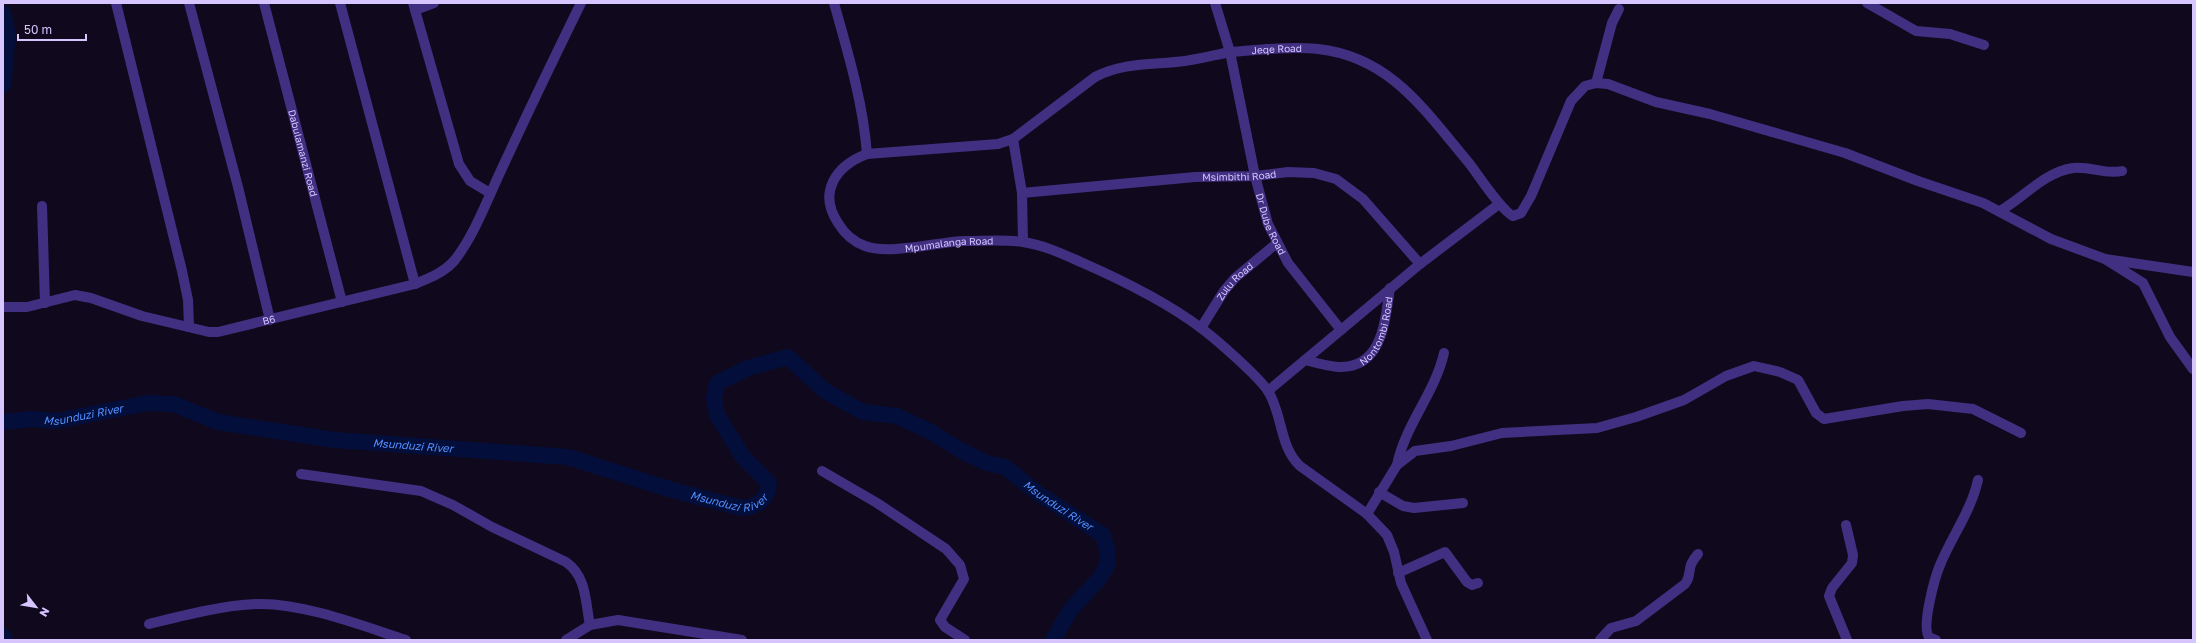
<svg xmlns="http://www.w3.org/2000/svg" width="2196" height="643" font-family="'Golos Text',sans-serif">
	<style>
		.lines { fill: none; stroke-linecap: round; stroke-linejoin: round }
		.river { stroke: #040e3b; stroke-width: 16 }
		.minor { stroke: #413081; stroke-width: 10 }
		.tertiary { stroke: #413081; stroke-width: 10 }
		.labels { text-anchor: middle; stroke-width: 4; stroke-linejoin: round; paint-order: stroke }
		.street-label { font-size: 10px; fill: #d6c5ff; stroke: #10091d }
		.water-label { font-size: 11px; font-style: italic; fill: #5391ff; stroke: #10091d }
	</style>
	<rect width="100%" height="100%" fill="#10091d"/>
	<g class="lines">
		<!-- river -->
		<g class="river">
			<path d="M 3,13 L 8,34 L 3,85"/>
			<path id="s1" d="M 3,422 L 31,419 L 56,421 L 148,403 L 174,404 L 218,422 L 335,440 L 568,457 L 672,490 L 742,508 C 757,507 768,499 769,483 L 743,457 L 717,415 L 714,398 L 717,383 L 748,368 L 788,357 L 825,391 L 863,412 L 897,416 L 931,432 L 962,451 L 987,463 L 1005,467 L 1039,494 L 1103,535 L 1107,549 L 1108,564 L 1099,579 L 1071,609 L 1053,640"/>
			<path d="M 3,636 L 5,640"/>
		</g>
		<!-- minor -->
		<g class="minor">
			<path d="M 116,3 L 182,271 L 188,300 L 189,327"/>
			<path d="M 189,3 L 238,187 L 270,320"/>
			<path id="s2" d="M 264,3 L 342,302"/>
			<path d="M 340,3 L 415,284"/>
			<path d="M 413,3 L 459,164 L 470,181 L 490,193"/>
			<path id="s3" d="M 834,3 C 848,53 863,102 867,154 C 835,166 818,193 838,223 C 844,233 854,242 865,246 C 889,255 938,242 964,241 C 983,241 1004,239 1023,242 C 1044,245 1063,254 1083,263 C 1124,281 1165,301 1201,328 C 1217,340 1258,376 1268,391 C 1283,415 1279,446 1300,466 L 1367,514 L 1387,535 L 1394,552 L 1401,583 L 1427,640"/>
			<path d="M 1867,3 L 1916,31 L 1950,34 L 1984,45"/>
			<path d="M 415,10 L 434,3"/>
			<path d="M 1596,83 L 1612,23 L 1619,9"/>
			<path d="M 1013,139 L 1022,193 L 1023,242"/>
			<path id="s4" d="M 867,154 L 998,144 L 1013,139 L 1095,77 C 1123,62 1154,65 1185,61 C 1200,59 1215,55 1230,52 L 1255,176 L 1268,224 L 1288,263 L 1341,330"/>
			<path id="s5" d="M 1022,193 L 1195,177 L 1255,176 L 1288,172 L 1314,173 L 1336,179 L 1363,199 L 1420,264"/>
			<path d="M 42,206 L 45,303"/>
			<path d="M 2000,211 C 2024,197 2045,172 2073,168 C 2091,166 2105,175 2122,171"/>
			<path d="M 2105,259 L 2193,272"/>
			<path id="s6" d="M 3,307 L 27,307 L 75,295 L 91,298 L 142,316 L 209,332 L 218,332 L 415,284 C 430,278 443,273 454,261 C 475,235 489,195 504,164 C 529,110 555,56 581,3"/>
			<path id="s7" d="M 1201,328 L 1224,291 L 1235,278 L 1277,243"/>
			<path id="s8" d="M 1305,360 C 1316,363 1327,366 1338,367 C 1383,369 1385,320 1390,288"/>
			<path d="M 1268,391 L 1420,264 L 1499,204"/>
			<path d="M 1397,465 C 1405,425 1435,393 1444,353"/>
			<path d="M 822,471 L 877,503 L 946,549 L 960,565 L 964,579 L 940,620 L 945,627 L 965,640"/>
			<path d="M 301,474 L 421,491 L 453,505 L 492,527 L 566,562 C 587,577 585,601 590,625"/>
			<path d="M 1379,492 L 1403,506 L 1414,508 L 1463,503"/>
			<path d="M 1367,514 L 1397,465 L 1415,451 L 1451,446 L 1502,433 L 1597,428 L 1636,417 L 1684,400 L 1726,376 L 1754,366 L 1780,372 L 1798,380 L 1816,413 L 1824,419 L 1903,406 L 1928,404 L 1973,409 L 2021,433"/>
			<path d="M 1846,525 L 1853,555 L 1852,563 L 1832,588 L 1829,596 L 1847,640"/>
			<path d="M 1398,573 L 1445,552 L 1467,582 L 1472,585 L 1478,583"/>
			<path d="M 149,624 C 181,616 224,605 256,604 C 301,602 363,626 406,640"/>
			<path d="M 566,640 L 590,625 L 618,620 L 742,640"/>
			<path d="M 1600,640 L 1611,628 L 1636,621 L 1685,584 C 1693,574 1685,568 1698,554"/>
			<path d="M 1936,640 L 1929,637 C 1921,627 1935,577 1940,565 C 1952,536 1971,511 1978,480"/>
		</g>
		<!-- tertiary -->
		<path class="tertiary" id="s9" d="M 1215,3 L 1230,52 C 1259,50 1290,46 1318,49 C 1391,57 1425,111 1469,163 C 1479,176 1501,210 1513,216 L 1521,213 L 1531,196 L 1571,101 L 1585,86 L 1596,83 L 1608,84 L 1656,102 L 1710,114 L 1845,153 L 1918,181 L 1983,203 L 2051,239 L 2105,259 L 2143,283 L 2170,337 L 2193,369"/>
	</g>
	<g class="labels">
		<!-- street labels -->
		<g class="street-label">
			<text dy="4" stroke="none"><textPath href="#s9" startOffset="98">Jeqe Road</textPath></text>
			<text dy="4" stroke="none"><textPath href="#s2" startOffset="155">Dabulamanzi Road</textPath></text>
			<text dy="4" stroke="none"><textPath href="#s5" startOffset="218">Msimbithi Road</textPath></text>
			<text dy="4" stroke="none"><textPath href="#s4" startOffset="565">Dr Dube Road</textPath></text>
			<text dy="4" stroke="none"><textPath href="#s3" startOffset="364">Mpumalanga Road</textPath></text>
			<text dy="4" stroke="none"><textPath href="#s7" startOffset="58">Zulu Road</textPath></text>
			<text dy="4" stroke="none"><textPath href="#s6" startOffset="274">B6</textPath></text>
			<text dy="4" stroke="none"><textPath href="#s8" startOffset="94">Nontombi Road</textPath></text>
		</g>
		<!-- water labels -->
		<g class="water-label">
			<text dy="4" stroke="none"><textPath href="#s1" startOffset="81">Msunduzi River</textPath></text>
			<text dy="4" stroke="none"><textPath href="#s1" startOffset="417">Msunduzi River</textPath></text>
			<text dy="4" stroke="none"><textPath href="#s1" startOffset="741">Msunduzi River</textPath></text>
			<text dy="4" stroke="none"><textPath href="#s1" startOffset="1303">Msunduzi River</textPath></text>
		</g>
	</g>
	<!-- border -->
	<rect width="2196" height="643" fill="none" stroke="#d6c5ff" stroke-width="8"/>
	<!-- north arrow -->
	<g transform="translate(36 607) rotate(121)" stroke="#10091d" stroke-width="3" paint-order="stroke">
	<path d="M0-3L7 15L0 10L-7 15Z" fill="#d6c5ff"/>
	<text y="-6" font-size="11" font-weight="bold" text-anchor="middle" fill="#d6c5ff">N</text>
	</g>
	<!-- scale -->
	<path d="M18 34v6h68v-6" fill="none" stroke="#d6c5ff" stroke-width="2"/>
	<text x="24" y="34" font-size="12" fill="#d6c5ff" stroke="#10091d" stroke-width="3" paint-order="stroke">50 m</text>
</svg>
